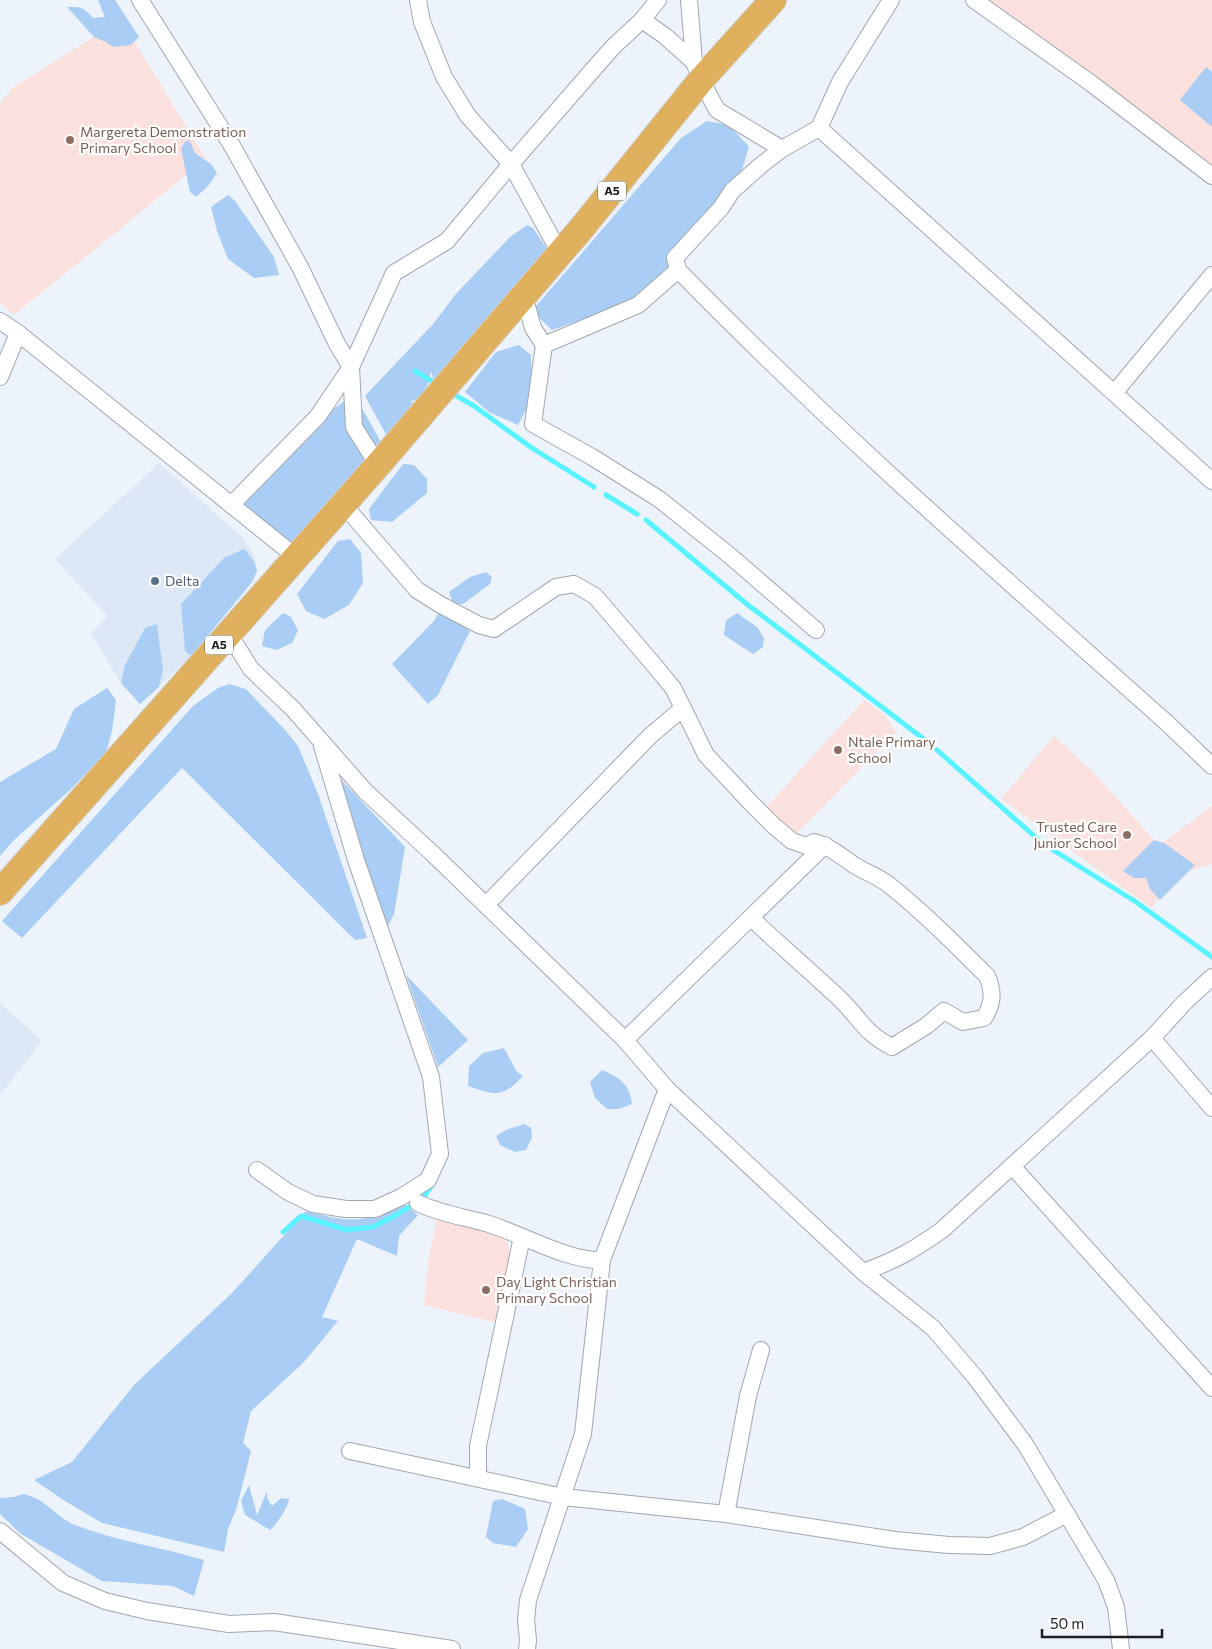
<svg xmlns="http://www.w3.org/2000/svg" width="1212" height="1649" font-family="Commissioner,sans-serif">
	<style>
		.built { fill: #dce8f6 }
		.education { fill: #fbe1dd }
		.green { fill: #a9cdf4 }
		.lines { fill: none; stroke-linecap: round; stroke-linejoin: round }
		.stream { stroke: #58f3fe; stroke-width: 5 }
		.minor-casing { stroke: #a1a7af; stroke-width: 18 }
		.trunk-casing { stroke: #d1d2d2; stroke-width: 28 }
		.minor { stroke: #fff; stroke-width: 16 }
		.trunk { stroke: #dfb05e; stroke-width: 26 }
		.education-dot { fill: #8d6e63; stroke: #fff; stroke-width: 2 }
		.service-dot { fill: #5c6f8a; stroke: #fff; stroke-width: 2 }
		.labels { text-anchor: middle; stroke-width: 4.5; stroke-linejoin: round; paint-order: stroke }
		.shield { fill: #fff; stroke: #5f6163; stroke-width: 1 }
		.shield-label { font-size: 12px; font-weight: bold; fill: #1b1d20 }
		.education-label { font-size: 14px; fill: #785e54; stroke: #fff; text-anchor: start }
		.service-label { font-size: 14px; fill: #4e5e75; stroke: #fff; text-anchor: start }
	</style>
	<rect width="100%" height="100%" fill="#ecf3fa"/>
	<!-- built -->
	<g class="built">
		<path d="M 159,463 L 241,536 L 253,552 L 257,571 L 252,582 L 191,656 L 140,704 L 121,683 L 91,634 L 107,616 L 55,559 Z"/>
		<path d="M 0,1003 L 42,1041 L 0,1095 Z"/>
	</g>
	<!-- education -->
	<g class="education">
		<path d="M 969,0 L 1212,0 L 1212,186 Z"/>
		<path d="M 120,18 L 206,159 L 14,315 L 0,303 L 0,104 L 12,88 L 94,37 Z"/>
		<path d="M 864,700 L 884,714 L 896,732 L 792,838 L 763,811 Z"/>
		<path d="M 1054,736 L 1093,772 L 1154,840 L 1164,842 L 1212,806 L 1212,864 L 1186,872 L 1151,908 L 1001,799 Z"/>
		<path d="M 437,1216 L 507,1238 L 513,1267 L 502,1324 L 424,1305 L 428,1263 Z"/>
	</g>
	<!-- green -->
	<g class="green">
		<path d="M 98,0 L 115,0 L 139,37 L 131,45 L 113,47 L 106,42 L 94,37 L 67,7 C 82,7 83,7 93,18 L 105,17 Z"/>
		<path d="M 1206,67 L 1212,72 L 1212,127 L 1180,100 Z"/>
		<path d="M 707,121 L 729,125 L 749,147 L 740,176 L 670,272 L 639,300 L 552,330 L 532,311 L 681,138 Z"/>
		<path d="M 189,140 L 195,153 L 211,164 L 217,173 L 208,186 L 196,197 L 190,192 L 181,149 L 185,142 Z"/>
		<path d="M 228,195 L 235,201 L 274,257 L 279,275 L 254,278 L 228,259 L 217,231 L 211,207 Z"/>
		<path d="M 527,225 L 533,228 L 547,249 L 436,389 L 431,371 C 428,386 425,397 410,402 L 421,405 L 389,440 L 365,396 L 434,323 L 455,295 L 510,237 Z"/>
		<path d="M 519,345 L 531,355 L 532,399 L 518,425 L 489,412 L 465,392 L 496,352 Z"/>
		<path d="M 354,394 L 382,444 L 293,548 L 238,504 L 321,418 Z"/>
		<path d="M 403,464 L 414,465 L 427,479 L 427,493 L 392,522 L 371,520 L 369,509 Z"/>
		<path d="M 350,539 L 361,553 L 363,583 L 349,605 L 324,619 L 306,611 L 297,594 L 338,541 Z"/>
		<path d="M 244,549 L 254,561 L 257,571 L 252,582 L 191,656 L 185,651 L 181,604 L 224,558 Z"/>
		<path d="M 486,572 L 492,577 L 490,584 L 463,604 L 453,604 L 449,592 L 470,577 Z"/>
		<path d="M 439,612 L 470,631 L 438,695 L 428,704 L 392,664 L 434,621 Z"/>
		<path d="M 283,613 L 291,617 L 298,630 L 292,643 L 276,650 L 262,646 L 265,630 Z"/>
		<path d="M 737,613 L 758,628 L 764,639 L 763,647 L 753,654 L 724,635 L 726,620 Z"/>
		<path d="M 157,624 L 163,670 L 159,687 L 140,704 L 121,683 L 125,665 L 145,628 Z"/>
		<path d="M 229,684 L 246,689 L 285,730 L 298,746 L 318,794 L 367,938 L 355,940 L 182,768 L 22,938 L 2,921 L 193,706 L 218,688 Z"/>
		<path d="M 107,688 L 116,700 L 112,731 L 106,753 L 71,789 L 14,840 L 0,856 L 0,782 L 56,749 L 74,709 Z"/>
		<path d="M 327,765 L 405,847 L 394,914 L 387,928 Z"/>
		<path d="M 1154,840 L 1164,843 L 1195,865 L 1160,900 L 1150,889 L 1146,878 L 1134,878 L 1123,871 Z"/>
		<path d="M 406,975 L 468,1040 L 438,1067 Z"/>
		<path d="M 504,1048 L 517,1072 L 523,1076 C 502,1099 495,1095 468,1086 L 469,1066 L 483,1053 Z"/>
		<path d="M 602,1070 C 620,1078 629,1083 632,1104 L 619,1109 L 607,1109 L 595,1098 L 590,1082 Z"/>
		<path d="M 524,1124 L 531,1128 L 532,1138 L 526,1150 L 515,1152 L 500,1145 L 496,1136 L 506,1130 Z"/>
		<path d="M 402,1203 L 418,1215 L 399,1236 L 397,1256 L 357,1239 L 322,1317 L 338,1321 L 303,1363 L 251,1411 L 243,1443 L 251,1451 L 236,1510 L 228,1529 L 224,1552 L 102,1523 L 65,1501 L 34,1480 L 72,1462 L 134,1385 L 232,1293 L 306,1211 C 346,1222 365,1225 402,1203 Z"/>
		<path d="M 249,1485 L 257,1515 L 267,1491 L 267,1498 L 272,1506 L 281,1498 L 289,1499 C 287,1510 278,1522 270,1530 L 245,1515 L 241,1501 Z"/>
		<path d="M 23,1494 C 46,1498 55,1517 75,1525 C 116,1541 161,1547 204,1560 L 194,1596 L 173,1586 L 102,1581 L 21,1534 L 0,1514 L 0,1498 L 14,1497 Z"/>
		<path d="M 502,1499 L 525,1509 L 528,1529 L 516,1547 L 493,1543 L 486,1537 L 493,1501 Z"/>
	</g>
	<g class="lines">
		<!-- stream -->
		<g class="stream">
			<path d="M 415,371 L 438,385"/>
			<path d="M 450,392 L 474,406 L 532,448 L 594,487"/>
			<path d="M 606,495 L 637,514"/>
			<path d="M 646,520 L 748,605 L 929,743"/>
			<path d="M 937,750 L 1041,842"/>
			<path d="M 1053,850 L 1136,902 L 1212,957"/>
			<path d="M 283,1232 L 301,1216 L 347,1230 L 373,1227 L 398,1214 L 423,1198 L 432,1185"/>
		</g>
		<defs>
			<g id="minor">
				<path d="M 140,0 L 231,144 L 300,267 L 337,344 L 351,367 L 354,427 L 378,465"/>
				<path d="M 418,0 L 422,22 L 444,77 L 468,116 L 511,164 L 560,253"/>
				<path d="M 689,0 L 694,62 L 701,80 L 717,110 L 782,149"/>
				<path d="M 974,0 L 1092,84 L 1212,176"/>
				<path d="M 642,20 L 665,36 L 694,62"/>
				<path d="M 819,128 L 1212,481"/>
				<path d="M 678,270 C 833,429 1001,575 1167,723 L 1212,766"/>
				<path d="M 524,295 L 533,328 L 544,345 L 638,305 L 678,270 L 675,258 L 721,208 L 732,191 L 760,166 L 782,149 L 819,128 L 840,82 L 891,0"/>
				<path d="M 0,321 L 18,333 L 296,557"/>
				<path d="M 544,345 L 533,424 L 592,457 L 659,499 L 729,555 L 816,630"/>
				<path d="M 0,377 L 18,333"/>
				<path d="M 1115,392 L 1212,275"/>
				<path d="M 343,504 L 417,590 L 441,605 L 479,625 L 494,629 L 556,587 L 574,584 L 595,596 L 654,665 L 673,688 L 683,708"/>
				<path d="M 231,505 L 318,416 L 351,367 L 394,273 L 447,241 L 511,164 L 591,72 L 613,47 L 642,20 L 658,0"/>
				<path d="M 229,634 L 251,669 L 293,709 L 365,791 L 431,852 L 625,1040 L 667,1089 L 863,1272 C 895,1261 915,1249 942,1230 L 1152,1038 L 1185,1002 L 1212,977"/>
				<path d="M 486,905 L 650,736 L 683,708 L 706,755 L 750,802 L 774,826 L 792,841 L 807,846 L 814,842 C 829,846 841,856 854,865 C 865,872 877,876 888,884 C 923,912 955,944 987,976 C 994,992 993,1004 984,1018 L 963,1022 L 944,1011 L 926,1026 L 892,1047 C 864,1033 860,1018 839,998 C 810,971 780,945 751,918"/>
				<path d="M 1152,1038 L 1212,1108"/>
				<path d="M 625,1040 L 825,845"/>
				<path d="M 1012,1166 L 1212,1388"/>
				<path d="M 257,1170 L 288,1192 L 313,1204 L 346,1209 L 375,1209 L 401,1197 L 428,1180 L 440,1154 L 431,1077 L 356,860 L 322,746"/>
				<path d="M 418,1203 C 440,1214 466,1217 489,1224 C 521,1234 570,1262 602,1260"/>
				<path d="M 863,1272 L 933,1328 L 975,1377 L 1025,1444 L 1106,1580 L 1116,1607 L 1121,1649"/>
				<path d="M 350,1451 L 563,1497 L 726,1514 L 895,1540 L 949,1545 L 990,1546 L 1023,1537 L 1067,1514"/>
				<path d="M 478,1478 L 478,1446 L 522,1237"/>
				<path d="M 726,1514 L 748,1396 L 761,1350"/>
				<path d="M 0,1531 L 63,1583 L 105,1601 L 147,1611 L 229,1624 L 274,1622 L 452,1649"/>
				<path d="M 527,1649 L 528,1640 L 526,1620 L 528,1600 L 583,1434 L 602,1260 L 667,1089"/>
			</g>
			<path id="trunk" d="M 0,892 L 378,465 L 581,229 L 701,80 L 773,0"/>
		</defs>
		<!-- minor casing -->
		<use href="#minor" class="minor-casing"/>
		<!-- trunk casing -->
		<use href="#trunk" class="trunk-casing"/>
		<!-- minor -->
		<use href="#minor" class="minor"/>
		<!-- trunk -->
		<use href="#trunk" class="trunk"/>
	</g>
	<!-- markers -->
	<g class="education-dot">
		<circle cx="70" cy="140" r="5"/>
		<circle cx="838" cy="750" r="5"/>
		<circle cx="1127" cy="835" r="5"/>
		<circle cx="486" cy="1290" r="5"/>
	</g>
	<circle class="service-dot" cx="155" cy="581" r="5"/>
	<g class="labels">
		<!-- shield labels -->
		<g class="shield">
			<rect x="598" y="181.5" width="28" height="19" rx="4"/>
			<rect x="205" y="635.5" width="28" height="19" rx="4"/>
		</g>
		<g class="shield-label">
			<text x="612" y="195">A5</text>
			<text x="219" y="649">A5</text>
		</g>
		<!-- education labels -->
		<g class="education-label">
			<text x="80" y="137">Margereta Demonstration<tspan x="80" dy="16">Primary School</tspan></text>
			<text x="848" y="747">Ntale Primary<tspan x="848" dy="16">School</tspan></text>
			<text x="1117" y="832" text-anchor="end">Trusted Care<tspan x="1117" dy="16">Junior School</tspan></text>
			<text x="496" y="1287">Day Light Christian<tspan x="496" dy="16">Primary School</tspan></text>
		</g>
		<!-- service labels -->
		<g class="service-label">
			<text x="165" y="586">Delta</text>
		</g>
	</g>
	<!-- scale -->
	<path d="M1042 1629v8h120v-8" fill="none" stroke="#1b1d20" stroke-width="2.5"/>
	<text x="1050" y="1629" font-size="15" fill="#1b1d20" stroke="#ffffff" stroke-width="4" paint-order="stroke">50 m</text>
</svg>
